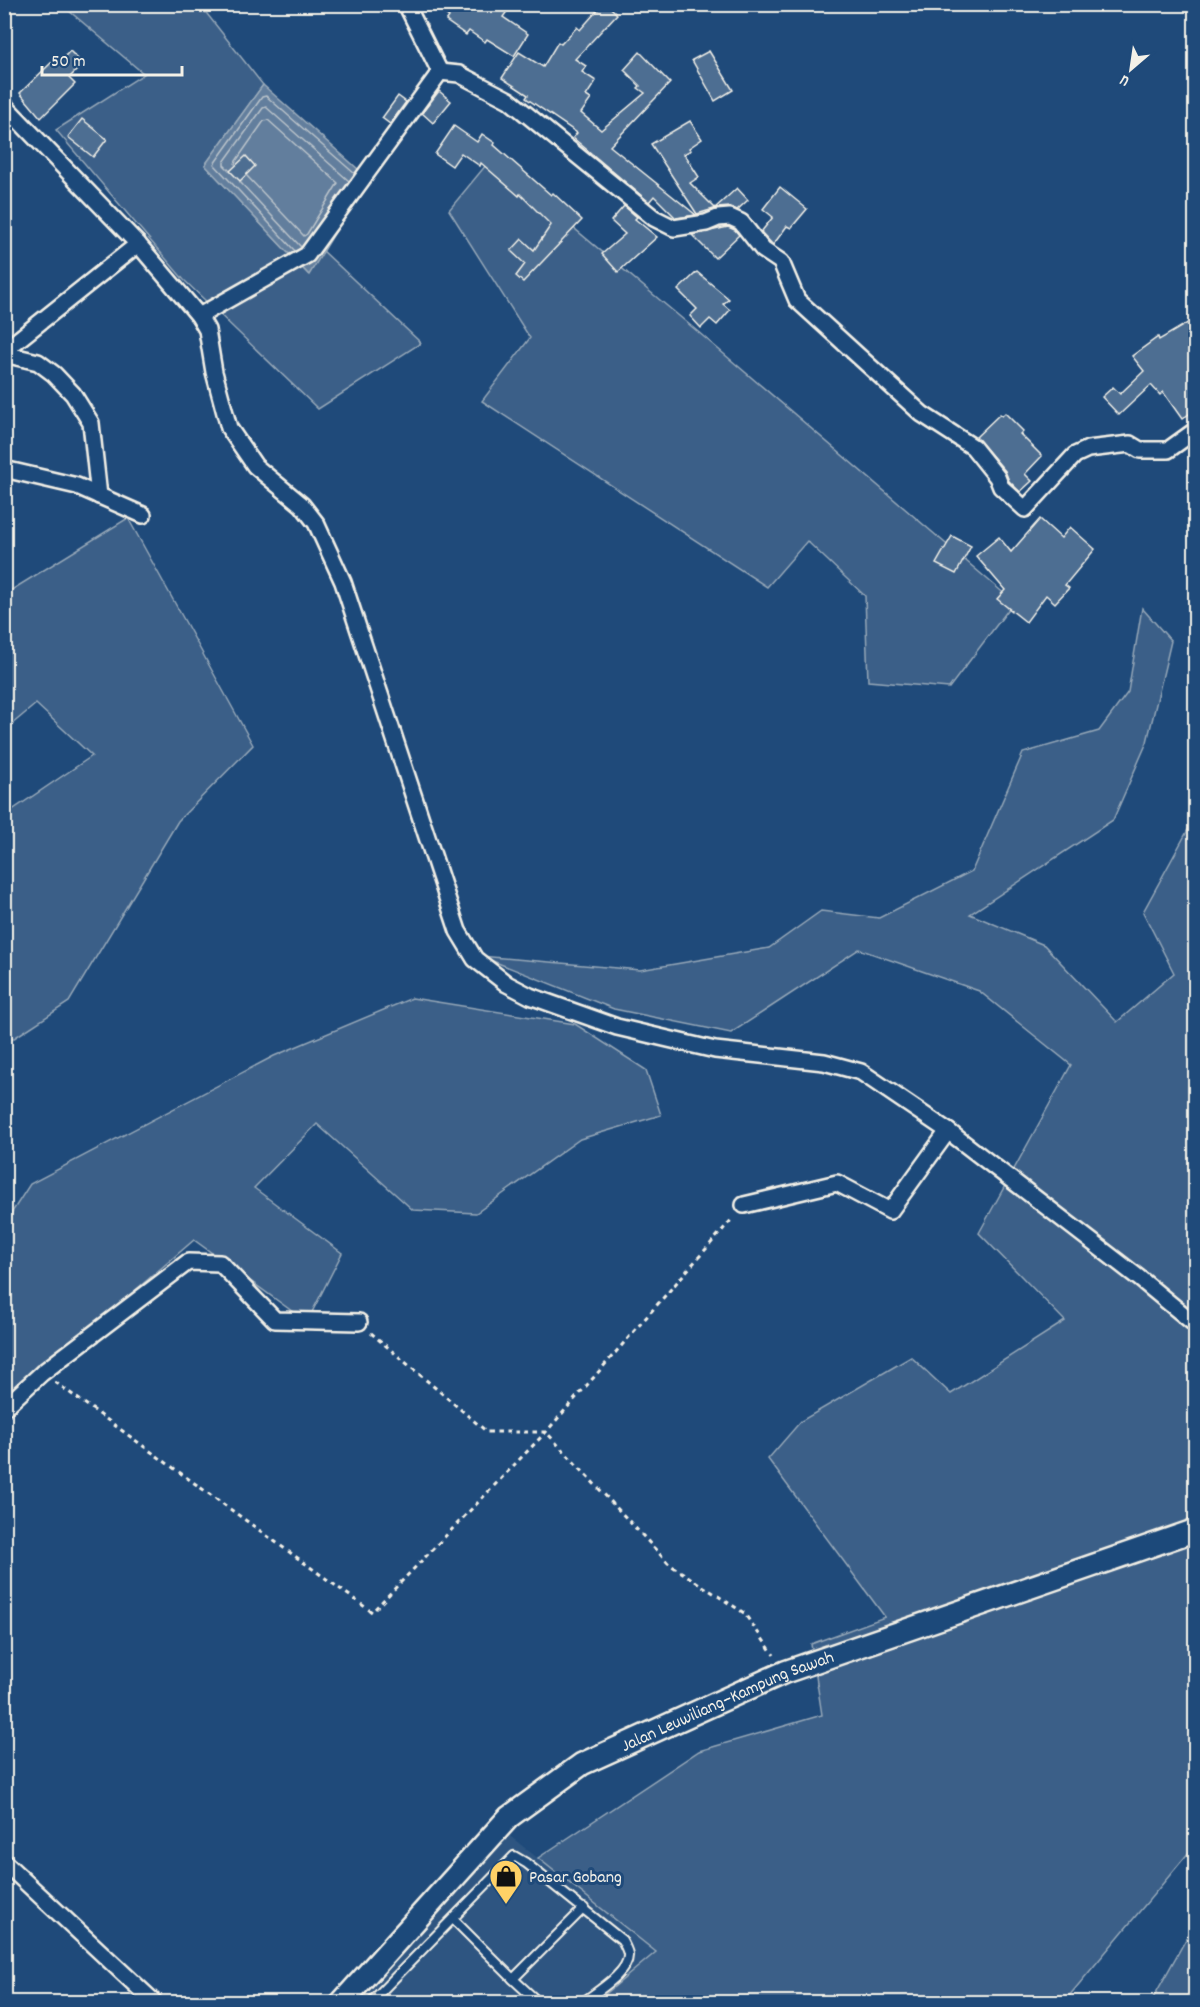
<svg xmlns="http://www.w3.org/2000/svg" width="1200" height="2007" font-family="Dekko,sans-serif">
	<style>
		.built { fill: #2d5581 }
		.green { fill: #3a5f88; stroke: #97a8b8; stroke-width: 1.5 }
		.water { fill: #627e9d; stroke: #9cacbb; stroke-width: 1.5 }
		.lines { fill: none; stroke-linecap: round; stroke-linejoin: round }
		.shore { stroke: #bac3ca; stroke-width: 1.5 }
		.building { fill: #4d6e92; stroke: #f4f1e8; stroke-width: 1.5 }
		.lane-casing { stroke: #f4f1e8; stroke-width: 12 }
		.street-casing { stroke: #f4f1e8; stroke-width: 20 }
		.secondary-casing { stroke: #f4f1e8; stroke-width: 26 }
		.path { stroke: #f4f1e8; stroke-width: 3; stroke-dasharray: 4.5 4.5; stroke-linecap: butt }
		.lane { stroke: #1f4a7a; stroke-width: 8 }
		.street { stroke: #1f4a7a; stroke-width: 15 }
		.secondary { stroke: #1f4a7a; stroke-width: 21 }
		.labels { text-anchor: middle; stroke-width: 6; stroke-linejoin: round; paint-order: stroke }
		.street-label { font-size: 18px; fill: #f4f1e8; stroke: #1f4a7a }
		.poi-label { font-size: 18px; fill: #f4f1e8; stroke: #1f4a7a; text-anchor: start }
	</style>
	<rect width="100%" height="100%" fill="#1f4a7a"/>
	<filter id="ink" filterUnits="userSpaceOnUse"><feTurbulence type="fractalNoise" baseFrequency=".0167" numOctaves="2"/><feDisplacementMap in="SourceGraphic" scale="12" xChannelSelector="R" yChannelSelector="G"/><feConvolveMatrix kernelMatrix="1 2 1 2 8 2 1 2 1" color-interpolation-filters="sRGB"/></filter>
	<g filter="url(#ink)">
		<!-- built -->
		<path class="built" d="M 491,1821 L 656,1952 L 596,2002 L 325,2002 Z"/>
		<!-- green -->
		<g class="green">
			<path d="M 62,5 L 200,5 L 263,85 L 205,165 L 308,274 L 323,251 L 421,343 L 318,409 L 184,280 L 56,130 L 144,74 Z"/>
			<path d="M 491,159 L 697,331 L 1014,602 L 949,688 L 868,681 L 865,596 L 807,541 L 767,587 L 482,401 L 530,338 L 449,210 Z"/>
			<path d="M 128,518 L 253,745 L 178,821 L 69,1002 L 5,1044 L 5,815 L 92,756 L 36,704 L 5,730 L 5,594 Z"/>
			<path d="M 1142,608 L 1171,641 L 1147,742 L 1113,820 L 970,914 L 1044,945 L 1117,1022 L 1174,973 L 1143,912 L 1195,817 L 1195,1845 L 1064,2002 L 596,2002 L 656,1952 L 538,1858 L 699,1751 L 822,1715 L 811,1644 L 885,1617 L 768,1459 L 801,1421 L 911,1357 L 951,1394 L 1065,1321 L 979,1233 L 1071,1065 L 979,991 L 859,949 L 731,1033 L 614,1009 L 480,956 L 640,970 L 769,948 L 821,911 L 879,918 L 972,871 L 1023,753 L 1099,731 L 1128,692 Z"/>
			<path d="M 412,998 L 575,1024 L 646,1070 L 661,1115 L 580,1139 L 476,1213 L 413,1210 L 317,1124 L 254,1188 L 342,1253 L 307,1322 L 194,1240 L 54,1360 L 5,1411 L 5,1223 L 30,1184 L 274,1056 Z"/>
			<path d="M 1195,1923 L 1195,2002 L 1151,2002 Z"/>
		</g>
		<!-- water -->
		<path class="water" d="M 263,85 L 368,178 L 309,275 L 205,165 Z"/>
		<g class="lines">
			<!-- shore -->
			<g class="shore">
				<path d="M 235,164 L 236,161 L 264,121 L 268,120 L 338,183 L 307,234 L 304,236 L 247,176"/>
				<path d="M 229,170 L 224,165 L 224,162 L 263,108 L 266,107 L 349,181"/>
				<path d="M 240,182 L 301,247"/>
				<path d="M 295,251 L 214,164 L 262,97 L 266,96 L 355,174"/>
			</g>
		</g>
		<!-- building -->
		<g class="building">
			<path d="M 431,4 L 499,4 L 508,10 L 503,17 L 528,34 L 514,56 L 487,39 L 485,42 L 469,31 L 466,35 L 446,21 L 449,17 Z"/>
			<path d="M 603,4 L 607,4 L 617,14 L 575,59 L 586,66 L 582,72 L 596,81 L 586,96 L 591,99 L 581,113 L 601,130 L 645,93 L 638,88 L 640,86 L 624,70 L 640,52 L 670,83 L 610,146 L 696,215 L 676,218 L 654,196 L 649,202 L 573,138 L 577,133 L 526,98 L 528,95 L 502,78 L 519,52 L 543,67 L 558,42 L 561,44 L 577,27 L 580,30 Z"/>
			<path d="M 70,51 L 83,64 L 69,78 L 75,84 L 41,118 L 20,93 L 52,62 L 56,65 Z"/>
			<path d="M 709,51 L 733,90 L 715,101 L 692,60 Z"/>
			<path d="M 439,91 L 451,101 L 433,123 L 422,113 Z"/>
			<path d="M 398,96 L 406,102 L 390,124 L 382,118 Z"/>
			<path d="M 82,119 L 107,139 L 93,157 L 68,137 Z"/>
			<path d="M 690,121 L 702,139 L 689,148 L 691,150 L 684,154 L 699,177 L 690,183 L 715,208 L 737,188 L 748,200 L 737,210 L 730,207 L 717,208 L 697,214 L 651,144 Z"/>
			<path d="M 454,126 L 477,142 L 482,134 L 495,143 L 494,145 L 551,195 L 553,193 L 582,220 L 523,282 L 516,276 L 525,264 L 511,251 L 522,239 L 534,250 L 551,225 L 520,194 L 519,196 L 481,163 L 480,166 L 461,153 L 452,166 L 435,154 Z"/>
			<path d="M 246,156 L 255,166 L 240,181 L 230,171 Z"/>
			<path d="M 780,187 L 807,209 L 791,228 L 787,226 L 773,245 L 761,232 L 773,217 L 763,209 Z"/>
			<path d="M 624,206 L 637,217 L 635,219 L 657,237 L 618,272 L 602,254 L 625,234 L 611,221 Z"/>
			<path d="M 728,227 L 735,230 L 739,235 L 715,258 L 692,235 Z"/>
			<path d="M 697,272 L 729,299 L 723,304 L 730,310 L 717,325 L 710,319 L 701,328 L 690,316 L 697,309 L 678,290 Z"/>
			<path d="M 1196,318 L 1196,409 L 1182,419 L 1163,392 L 1160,395 L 1151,385 L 1119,415 L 1102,397 L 1113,387 L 1120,394 L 1144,371 L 1132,356 L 1158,337 L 1159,340 Z"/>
			<path d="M 1005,413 L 1023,431 L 1020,434 L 1042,456 L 1025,474 L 1032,481 L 1020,492 L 1009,481 L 1005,471 L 976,437 L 1000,414 L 1002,416 Z"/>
			<path d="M 1040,519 L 1061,538 L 1070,527 L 1095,549 L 1065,585 L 1069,588 L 1055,603 L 1046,595 L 1026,622 L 997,599 L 1005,590 L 976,556 L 999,537 L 1011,552 Z"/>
			<path d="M 952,536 L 971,546 L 956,574 L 936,564 Z"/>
		</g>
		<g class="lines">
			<defs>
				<g id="lane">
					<path d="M 453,1919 L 513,1979"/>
					<path d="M 371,2002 L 514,1856 L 526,1863 L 622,1940 C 624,1944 627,1949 628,1954 C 630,1972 596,1992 583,2002"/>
					<path d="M 538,2002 L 513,1979 L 584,1908"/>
				</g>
				<g id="street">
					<path d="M 406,4 L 440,72"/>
					<path d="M 4,105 L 138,244 L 199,316 L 207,330 L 214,372 L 229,428 L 255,466 L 302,505 L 316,523 L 343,582 L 458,931 L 475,959 L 507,984 L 530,996 L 617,1027 L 715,1050 L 824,1062 L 861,1072 L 948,1131 L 1139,1278 L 1196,1325"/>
					<path d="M 199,316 L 307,255 L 440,72 L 459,74 L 509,100 L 654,218 L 674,228 L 706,223 L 718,218 L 730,217 L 741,222 L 763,250 L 781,262 L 797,300 L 922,414 L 973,447 L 997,477 L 1001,487 L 1025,509 L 1075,455 L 1088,449 L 1130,444 L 1140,450 L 1168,450 L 1196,430"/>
					<path d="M 4,351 L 138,244"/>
					<path d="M 4,354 L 38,362 L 54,374 L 73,394 L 91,423 L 99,496"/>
					<path d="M 4,469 L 77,486 L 143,515"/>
					<path d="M 744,1205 L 837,1183 L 890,1211 L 948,1131"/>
					<path d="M 4,1408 L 42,1373 L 188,1262 L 220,1263 L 275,1320 L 359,1322"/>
					<path d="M 4,1862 L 154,2002"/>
				</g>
				<g id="secondary">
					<path id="s1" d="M 342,2002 L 509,1817 L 582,1764 L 785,1672 L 1196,1530"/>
				</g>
			</defs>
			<!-- lane casing -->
			<use href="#lane" class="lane-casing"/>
			<!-- street casing -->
			<use href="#street" class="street-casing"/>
			<!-- secondary casing -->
			<use href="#secondary" class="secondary-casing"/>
			<!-- path -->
			<g class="path">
				<path d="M 371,1333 L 487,1432 L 546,1432 L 669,1564 L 744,1613 L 774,1655"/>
				<path d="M 55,1382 L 372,1612 L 546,1432 L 733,1218"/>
			</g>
			<!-- lane -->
			<use href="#lane" class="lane"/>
			<!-- street -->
			<use href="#street" class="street"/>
			<!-- secondary -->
			<use href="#secondary" class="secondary"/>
		</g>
	</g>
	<!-- icons -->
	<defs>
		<symbol id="shop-pin" viewBox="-11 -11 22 30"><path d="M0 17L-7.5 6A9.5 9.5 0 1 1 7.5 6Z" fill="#ffd166" stroke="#1f4a7a"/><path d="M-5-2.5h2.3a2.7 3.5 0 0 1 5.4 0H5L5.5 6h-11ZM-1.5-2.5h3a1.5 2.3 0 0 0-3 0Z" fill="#111"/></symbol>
	</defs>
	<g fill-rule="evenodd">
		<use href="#shop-pin" x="487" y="1857" width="38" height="52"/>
	</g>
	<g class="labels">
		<!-- street labels -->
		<g class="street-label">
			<text dy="6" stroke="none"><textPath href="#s1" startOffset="498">Jalan Leuwiliang–Kampung Sawah</textPath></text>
		</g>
		<!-- poi labels -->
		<g class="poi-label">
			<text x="529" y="1882">Pasar Gobang</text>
		</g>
	</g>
	<!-- margin -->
	<rect width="1200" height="2007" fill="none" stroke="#1f4a7a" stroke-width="24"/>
	<rect x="12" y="12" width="1176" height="1983" fill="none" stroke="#f4f1e8" stroke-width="2" filter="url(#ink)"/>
	<!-- north arrow -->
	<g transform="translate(1131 69) rotate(209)" stroke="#1f4a7a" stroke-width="4.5" paint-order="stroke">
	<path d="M0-4.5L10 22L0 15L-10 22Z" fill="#f4f1e8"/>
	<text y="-9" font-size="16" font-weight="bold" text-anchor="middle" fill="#f4f1e8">U</text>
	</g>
	<!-- scale -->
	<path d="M42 66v9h140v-9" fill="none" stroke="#f4f1e8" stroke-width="3"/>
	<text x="51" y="66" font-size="18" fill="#f4f1e8" stroke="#1f4a7a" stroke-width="4.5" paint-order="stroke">50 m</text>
</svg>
